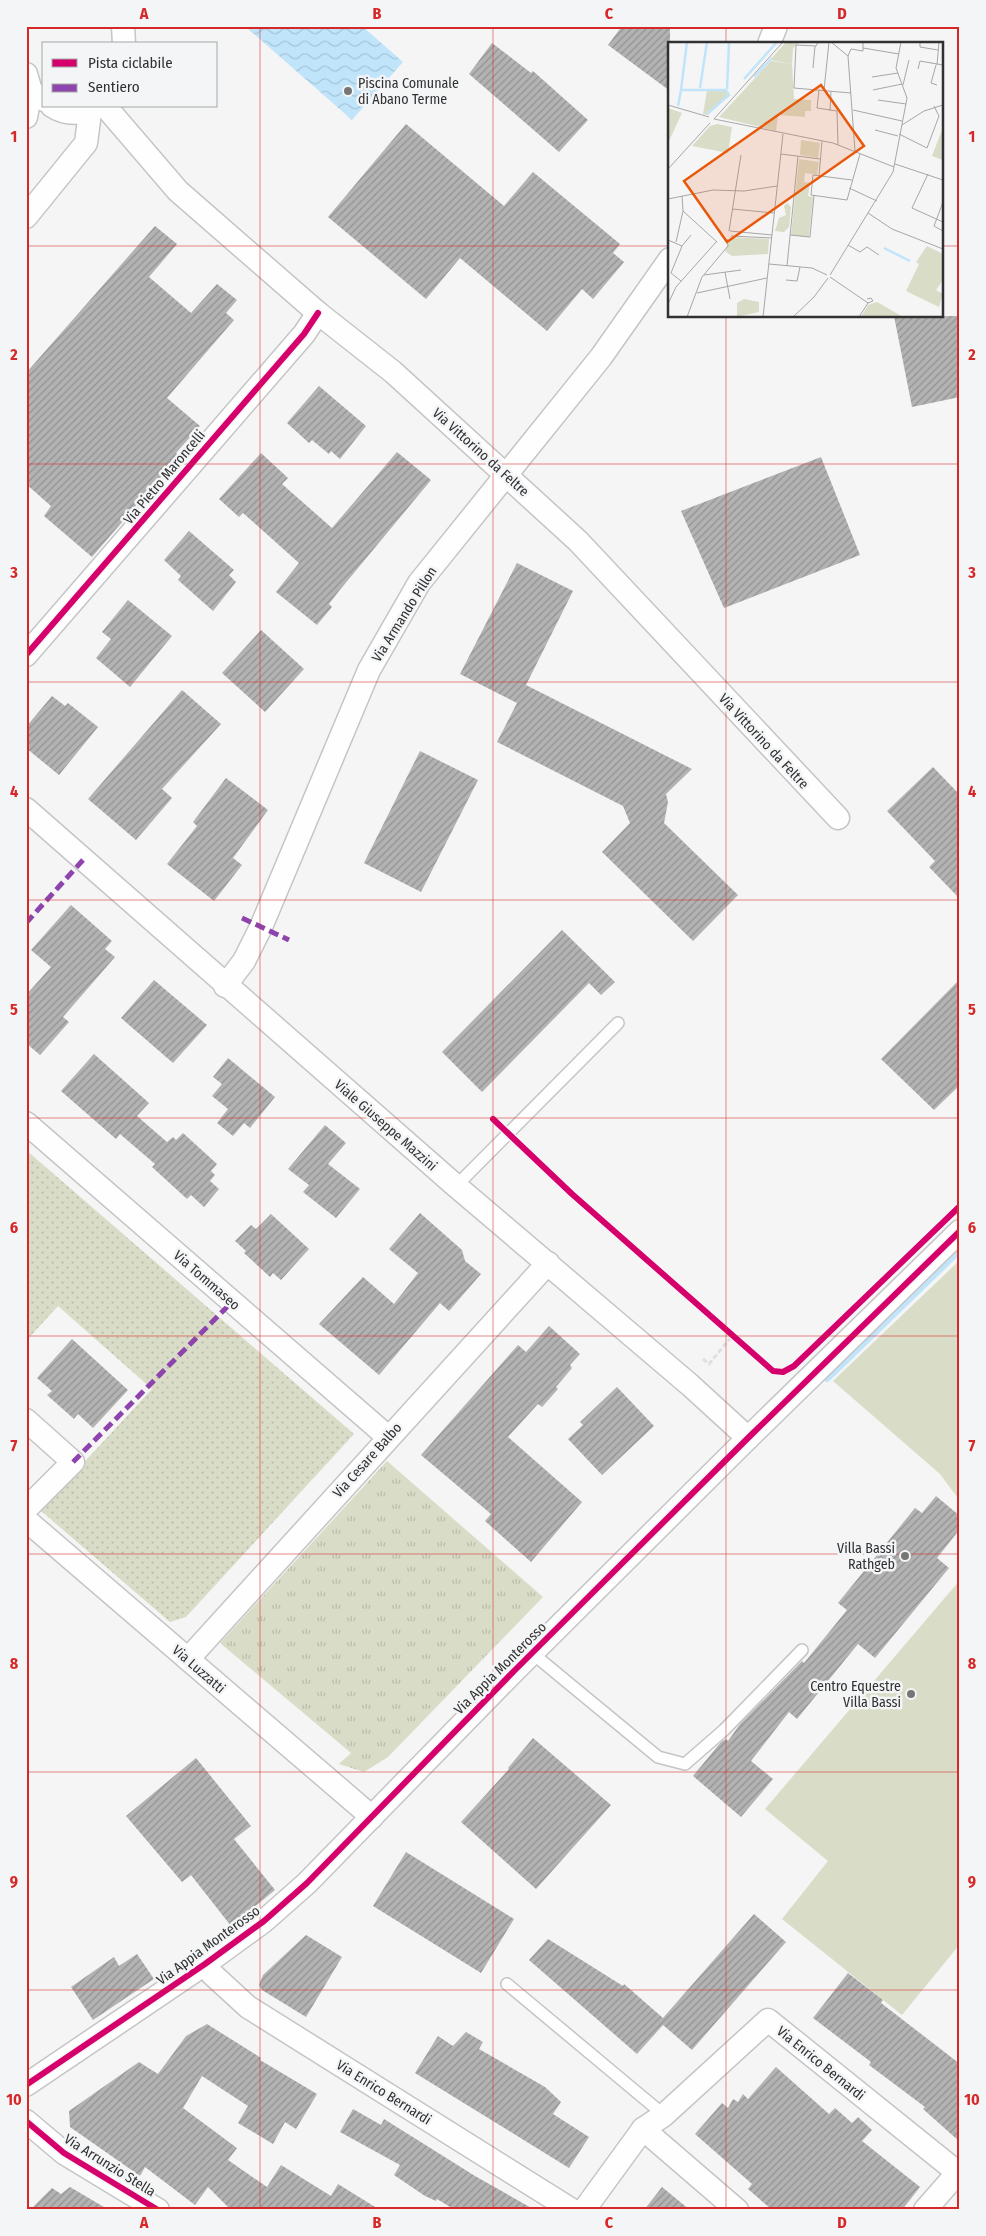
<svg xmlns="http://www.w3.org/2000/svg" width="986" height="2236" font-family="'Fira Sans Condensed',sans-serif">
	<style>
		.grass { fill: url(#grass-tufts) }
		.park { fill: url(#park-dots) }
		.pitch { fill: #d9dcc6 }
		.water { fill: url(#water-waves) }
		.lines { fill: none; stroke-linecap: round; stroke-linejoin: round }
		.stream { stroke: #c0e5fb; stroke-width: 8 }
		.building { fill: url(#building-hatch) }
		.service-casing { stroke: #c5c5c5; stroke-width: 14 }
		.minor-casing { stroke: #c5c5c5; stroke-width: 25 }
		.path { stroke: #e0e0e1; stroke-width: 3; stroke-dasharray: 5 2.5; stroke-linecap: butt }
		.service { stroke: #fefefe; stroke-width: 11 }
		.minor { stroke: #fefefe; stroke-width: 22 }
		.quiet { stroke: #8e44ad; stroke-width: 5; stroke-dasharray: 10 5; stroke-linecap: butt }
		.cycleway-casing { stroke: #f4f5f6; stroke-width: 9 }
		.cycleway { stroke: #d6006c; stroke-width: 6 }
		.grid { fill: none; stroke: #d62828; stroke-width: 1; stroke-opacity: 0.55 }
		.poi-dot { fill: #767676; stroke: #f4f5f6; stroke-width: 2 }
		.labels { text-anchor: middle; stroke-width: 5; stroke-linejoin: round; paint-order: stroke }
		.poi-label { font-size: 14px; fill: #313132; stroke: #f4f5f6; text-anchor: end }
		.street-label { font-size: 14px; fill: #313132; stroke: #f4f5f6 }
		.inset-river { fill: none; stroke: #c0e5fb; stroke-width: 2.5 }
		.inset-road { fill: none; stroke: #a7a7a7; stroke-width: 1 }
		.view { fill: #e8590c; fill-opacity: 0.15; stroke: #e8590c; stroke-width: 2.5 }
		.inset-edge { fill: none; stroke: #313132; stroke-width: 2.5 }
		.neatline { fill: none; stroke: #d62828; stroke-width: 2 }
		.grid-label { font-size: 16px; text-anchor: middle; font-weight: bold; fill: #d62828 }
	</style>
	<defs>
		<pattern id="grass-tufts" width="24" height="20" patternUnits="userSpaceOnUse" patternTransform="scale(1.25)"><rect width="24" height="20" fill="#d9dcc6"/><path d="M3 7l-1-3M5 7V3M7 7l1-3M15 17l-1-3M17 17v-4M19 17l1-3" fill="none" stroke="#bbbdab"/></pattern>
		<pattern id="park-dots" width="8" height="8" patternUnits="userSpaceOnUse" patternTransform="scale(1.25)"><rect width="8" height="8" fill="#d9dcc6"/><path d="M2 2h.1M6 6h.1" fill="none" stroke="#bbbdab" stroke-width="1.8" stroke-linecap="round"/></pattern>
		<pattern id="water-waves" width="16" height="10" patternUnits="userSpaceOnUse" patternTransform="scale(1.25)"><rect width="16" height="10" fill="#c0e5fb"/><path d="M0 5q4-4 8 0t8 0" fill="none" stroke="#a5c5d8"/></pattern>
		<pattern id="building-hatch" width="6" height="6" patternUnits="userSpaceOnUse" patternTransform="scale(1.25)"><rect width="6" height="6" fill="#b3b3b3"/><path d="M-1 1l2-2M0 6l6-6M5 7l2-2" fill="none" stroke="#929292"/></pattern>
	</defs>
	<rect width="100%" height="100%" fill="#f5f5f5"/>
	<!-- grass -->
	<path class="grass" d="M 387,1461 L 543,1597 L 388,1757 L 364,1772 L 339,1764 L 351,1753 L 220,1643 Z"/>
	<!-- park -->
	<path class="park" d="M 26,1150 L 354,1434 L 186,1617 L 170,1622 L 40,1510 L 152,1389 L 58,1306 L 26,1341 Z"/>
	<!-- pitch -->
	<g class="pitch">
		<path d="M 960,1260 L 960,1501 L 940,1474 L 833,1381 Z"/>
		<path d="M 960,1580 L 960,1944 L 902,2015 L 782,1919 L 828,1861 L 765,1809 Z"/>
	</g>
	<!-- water -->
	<path class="water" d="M 245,26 L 362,26 L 403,62 L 352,120 Z"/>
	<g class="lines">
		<!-- stream -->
		<path class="stream" d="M 827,1378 L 960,1249"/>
	</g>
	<!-- building -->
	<g class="building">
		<path d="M 622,26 L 670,26 L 670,91 L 608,45 Z"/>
		<path d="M 492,43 L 531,73 L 533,71 L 588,120 L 559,152 L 469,74 Z"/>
		<path d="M 406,124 L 504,206 L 533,172 L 620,244 L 613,253 L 624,262 L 593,299 L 582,289 L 547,331 L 460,258 L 426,299 L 328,217 Z"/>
		<path d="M 155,226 L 177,244 L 149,277 L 191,313 L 217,284 L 237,300 L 226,313 L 234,320 L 167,398 L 200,426 L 176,453 L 179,456 L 92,557 L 44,516 L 51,506 L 26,484 L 26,373 Z"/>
		<path d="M 894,316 L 960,316 L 960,397 L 912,407 Z"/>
		<path d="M 319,386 L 366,426 L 340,459 L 331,451 L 329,454 L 312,440 L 309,443 L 287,423 Z"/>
		<path d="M 397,452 L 431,480 L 339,591 L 329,604 L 332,607 L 317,625 L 276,592 L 299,563 L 243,513 L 239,517 L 219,499 L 261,453 L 288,478 L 282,484 L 332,528 Z"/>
		<path d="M 821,457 L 860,555 L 724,608 L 681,511 Z"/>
		<path d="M 189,531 L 234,570 L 229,575 L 236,582 L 213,611 L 178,580 L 181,576 L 164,560 Z"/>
		<path d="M 517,563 L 573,591 L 526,685 L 692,769 L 666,794 L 668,802 L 664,823 L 738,895 L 693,941 L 602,852 L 630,823 L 623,806 L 497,742 L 517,703 L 460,674 Z"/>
		<path d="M 128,600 L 172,636 L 130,687 L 96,658 L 111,639 L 102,632 Z"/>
		<path d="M 261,630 L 304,669 L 265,712 L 222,673 Z"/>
		<path d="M 182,690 L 221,724 L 162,789 L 172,798 L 136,840 L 88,799 Z"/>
		<path d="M 52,696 L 65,706 L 68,703 L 98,727 L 59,775 L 26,748 L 26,727 Z"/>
		<path d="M 420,751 L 478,780 L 421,892 L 364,863 Z"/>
		<path d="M 933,767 L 960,795 L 960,899 L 929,867 L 935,861 L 887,811 Z"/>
		<path d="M 226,778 L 268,810 L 233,858 L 242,865 L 214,901 L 167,864 L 197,826 L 193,822 Z"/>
		<path d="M 71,905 L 112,941 L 105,949 L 115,957 L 63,1017 L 69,1022 L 40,1055 L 26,1043 L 26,995 L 51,967 L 31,950 Z"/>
		<path d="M 562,930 L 615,982 L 601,995 L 589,983 L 482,1092 L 442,1052 Z"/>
		<path d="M 960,979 L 960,1085 L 934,1110 L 881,1059 Z"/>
		<path d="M 154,980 L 207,1025 L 173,1063 L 121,1018 Z"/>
		<path d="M 94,1054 L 149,1103 L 137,1116 L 167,1142 L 173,1137 L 176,1140 L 183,1133 L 217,1164 L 211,1171 L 215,1175 L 210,1181 L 219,1189 L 204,1207 L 191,1195 L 187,1199 L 152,1167 L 155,1164 L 120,1134 L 116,1139 L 61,1091 Z"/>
		<path d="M 228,1058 L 275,1097 L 250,1128 L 244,1123 L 233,1136 L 217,1123 L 228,1109 L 212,1096 L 222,1084 L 213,1077 Z"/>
		<path d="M 325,1125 L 346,1143 L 328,1164 L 360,1189 L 336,1218 L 303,1192 L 309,1185 L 288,1169 Z"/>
		<path d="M 420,1213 L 462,1250 L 465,1261 L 481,1274 L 449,1311 L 440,1303 L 379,1375 L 319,1324 L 363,1277 L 394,1304 L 418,1273 L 389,1249 Z"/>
		<path d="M 271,1214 L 309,1249 L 281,1280 L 273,1273 L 270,1277 L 244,1253 L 246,1251 L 235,1241 L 251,1225 L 256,1229 Z"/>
		<path d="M 549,1326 L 580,1354 L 570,1365 L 572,1368 L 556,1387 L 558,1389 L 542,1407 L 538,1404 L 508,1437 L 582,1502 L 531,1562 L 485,1521 L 491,1514 L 421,1455 L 518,1345 L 526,1352 Z"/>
		<path d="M 72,1339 L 128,1390 L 93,1428 L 78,1414 L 74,1419 L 47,1395 L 52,1391 L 37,1378 Z"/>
		<path d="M 617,1387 L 654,1426 L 602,1475 L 568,1439 L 583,1425 L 580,1422 Z"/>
		<path d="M 936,1496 L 960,1516 L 960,1529 L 937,1558 L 949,1568 L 875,1658 L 858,1644 L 797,1719 L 789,1712 L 751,1761 L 773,1779 L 741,1817 L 693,1776 L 721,1742 L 726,1739 L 728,1741 L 740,1724 L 802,1661 L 804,1663 L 847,1610 L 838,1603 L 915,1508 L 922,1513 Z"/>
		<path d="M 533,1738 L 611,1805 L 536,1889 L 461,1822 L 509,1769 L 508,1768 Z"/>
		<path d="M 196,1758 L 251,1826 L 234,1839 L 275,1890 L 231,1926 L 191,1875 L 182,1882 L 126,1816 Z"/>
		<path d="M 406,1852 L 514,1919 L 481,1973 L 373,1906 Z"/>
		<path d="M 754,1914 L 786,1942 L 692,2050 L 663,2025 L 637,2054 L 529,1960 L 548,1939 L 623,1986 L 624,1984 L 663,2018 Z"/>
		<path d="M 306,1935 L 342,1957 L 306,2017 L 262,1990 L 259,1985 L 263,1975 Z"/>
		<path d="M 137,1954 L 154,1979 L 93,2020 L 71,1987 L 114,1957 L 119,1966 Z"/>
		<path d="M 848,1973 L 883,2000 L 881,2003 L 960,2064 L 960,2142 L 923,2109 L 925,2107 L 869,2065 L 871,2062 L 813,2018 Z"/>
		<path d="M 207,2024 L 261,2058 L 260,2060 L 317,2094 L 296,2129 L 285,2122 L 273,2144 L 238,2123 L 248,2106 L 202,2076 L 183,2108 L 237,2148 L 228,2160 L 267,2187 L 281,2165 L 331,2196 L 338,2184 L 380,2210 L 231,2210 L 208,2187 L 195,2205 L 145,2167 L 140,2176 L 70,2127 L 69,2111 L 139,2062 L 158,2074 L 186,2036 Z"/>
		<path d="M 466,2032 L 483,2042 L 479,2049 L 545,2087 L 561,2102 L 553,2114 L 589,2137 L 569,2168 L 415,2073 L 438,2036 L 453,2046 Z"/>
		<path d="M 776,2067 L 829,2114 L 835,2108 L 852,2123 L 858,2117 L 872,2130 L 862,2141 L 920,2187 L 902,2210 L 772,2210 L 748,2189 L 752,2184 L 695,2134 L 722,2103 L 728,2108 L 733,2099 L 738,2102 L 743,2094 L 748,2099 Z"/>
		<path d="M 353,2109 L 381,2125 L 384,2119 L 475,2176 L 535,2210 L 455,2210 L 437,2199 L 436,2201 L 425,2196 L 394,2175 L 400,2165 L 340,2132 Z"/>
		<path d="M 70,2187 L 109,2210 L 30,2210 L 52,2188 L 61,2194 Z"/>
		<path d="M 662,2187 L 690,2210 L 644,2210 Z"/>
	</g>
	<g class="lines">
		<defs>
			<g id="service">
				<path d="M 456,1186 L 618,1023"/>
				<path d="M 532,1653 L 658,1757 L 685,1764 L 724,1730 L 802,1650"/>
				<path d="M 507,1984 L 664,2115"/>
			</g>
			<g id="minor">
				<path d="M 123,26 L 124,44"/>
				<path d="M 769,44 L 776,26"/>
				<path d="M 26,74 L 31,91 L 44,100"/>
				<path d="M 52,106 C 65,115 85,115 98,106"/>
				<path d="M 105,106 L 178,191 L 318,313 L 393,372 L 578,541 L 838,818"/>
				<path d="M 26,117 L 31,91"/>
				<path d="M 26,217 L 86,143 L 90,112"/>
				<path d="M 26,655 L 304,334 L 318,313"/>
				<path d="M 26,809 L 456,1186 L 690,1385 L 748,1438"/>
				<path d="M 225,986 L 244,961 L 261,927 L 369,670 L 419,583 L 601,357 L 670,259"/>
				<path d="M 26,1123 L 388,1437"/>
				<path d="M 26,1420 L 73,1462 L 26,1509"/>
				<path d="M 26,1520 L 372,1817"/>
				<path d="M 188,1659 L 548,1263"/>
				<path d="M 205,1964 L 212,1974 L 248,2007 L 572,2210"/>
				<path d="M 26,2085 L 205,1964 L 264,1921 L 307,1883 L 514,1671 L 748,1438 L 960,1231"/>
				<path d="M 26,2121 L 64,2153 L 158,2210"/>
				<path d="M 643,2129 L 737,2210"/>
				<path d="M 584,2210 L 643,2129 L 664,2115 L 768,2020 L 957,2172"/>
				<path d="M 925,2210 L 960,2170"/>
			</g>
		</defs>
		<!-- service casing -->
		<use href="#service" class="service-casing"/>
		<!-- minor casing -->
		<use href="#minor" class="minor-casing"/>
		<!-- path -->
		<path class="path" d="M 703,1359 L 709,1364 L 733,1335"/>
		<!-- service -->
		<use href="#service" class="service"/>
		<!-- minor -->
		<use href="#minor" class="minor"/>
		<!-- quiet -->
		<g class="quiet">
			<path d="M 242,918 L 289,940"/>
			<path d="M 26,923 L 83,860"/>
			<path d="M 73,1462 L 232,1302"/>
		</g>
		<defs>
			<g id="cycleway">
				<path d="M 26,655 L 304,334 L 318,313"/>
				<path d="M 493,1119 L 572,1194 L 773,1371 L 783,1372 L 794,1366 L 960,1206"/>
				<path d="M 26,2085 L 205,1964 L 264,1921 L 307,1883 L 514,1671 L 748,1438 L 960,1231"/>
				<path d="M 26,2121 L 64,2153 L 158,2210"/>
			</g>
		</defs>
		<!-- cycleway casing -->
		<use href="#cycleway" class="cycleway-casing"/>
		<!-- cycleway -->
		<use href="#cycleway" class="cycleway"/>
	</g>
	<!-- grid -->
	<path class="grid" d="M 260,26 L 260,2210M 493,26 L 493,2210M 726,26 L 726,44M 26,246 L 670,246M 942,246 L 960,246M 726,316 L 726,2210M 26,464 L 960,464M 26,682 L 960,682M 26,900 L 960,900M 26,1118 L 960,1118M 26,1336 L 960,1336M 26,1554 L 960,1554M 26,1772 L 960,1772M 26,1990 L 960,1990"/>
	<!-- markers -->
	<g class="poi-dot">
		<circle cx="348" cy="91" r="5"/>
		<circle cx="905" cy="1556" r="5"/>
		<circle cx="911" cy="1694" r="5"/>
	</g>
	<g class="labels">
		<!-- poi labels -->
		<g class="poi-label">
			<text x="358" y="88" text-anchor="start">Piscina Comunale<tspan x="358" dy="16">di Abano Terme</tspan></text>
			<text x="895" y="1553">Villa Bassi<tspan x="895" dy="16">Rathgeb</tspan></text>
			<text x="901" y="1691">Centro Equestre<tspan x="901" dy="16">Villa Bassi</tspan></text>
		</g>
		<!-- street labels -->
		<g class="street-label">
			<text transform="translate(481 452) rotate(42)" y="5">Via Vittorino da Feltre</text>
			<text transform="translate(164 477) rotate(-50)" y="5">Via Pietro Maroncelli</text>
			<text transform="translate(404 614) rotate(-58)" y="5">Via Armando Pillon</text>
			<text transform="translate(764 741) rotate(47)" y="5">Via Vittorino da Feltre</text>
			<text transform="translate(386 1125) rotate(41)" y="5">Viale Giuseppe Mazzini</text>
			<text transform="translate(207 1280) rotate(41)" y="5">Via Tommaseo</text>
			<text transform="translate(367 1460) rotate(-48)" y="5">Via Cesare Balbo</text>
			<text transform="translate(500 1668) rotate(-45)" y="5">Via Appia Monterosso</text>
			<text transform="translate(199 1669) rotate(41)" y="5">Via Luzzatti</text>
			<text transform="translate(208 1945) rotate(-36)" y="5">Via Appia Monterosso</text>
			<text transform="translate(821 2063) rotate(39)" y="5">Via Enrico Bernardi</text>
			<text transform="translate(384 2092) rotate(32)" y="5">Via Enrico Bernardi</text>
			<text transform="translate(110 2165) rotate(32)" y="5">Via Arrunzio Stella</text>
		</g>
	</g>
	<!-- overview -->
	<g transform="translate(668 42)">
		<rect width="275" height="275" fill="#f5f5f5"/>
		<path d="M 133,98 L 152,101 L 150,116 L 132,113 Z" fill="#d9dcc6"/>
		<path d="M 259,204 L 275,212 L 275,238 L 268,248 L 275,252 L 271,265 L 238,249 L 251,222 L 248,220 Z" fill="#d9dcc6"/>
		<path d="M 118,0 L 132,0 L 125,6 L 124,22 L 102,18 ZM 49,82 L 64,85 L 60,111 L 24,104 L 42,84 ZM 131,117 L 151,120 L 149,133 L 137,131 L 136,140 L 142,141 L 140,154 L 145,155 L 141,195 L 123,193 ZM 119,161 L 123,165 L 121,185 L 116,190 L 107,189 L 111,176 L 118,173 L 116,164 ZM 63,195 L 101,197 L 100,212 L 64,214 L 57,209 ZM 76,257 L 91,260 L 91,270 L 69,275 L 69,261 ZM 209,260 L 235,275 L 193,275 L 200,263 Z" fill="#d9dcc6"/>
		<path d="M 39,48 L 58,49 L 60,54 L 40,73 L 35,72 Z" fill="#d9dcc6"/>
		<path d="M 103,19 L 124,22 L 126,57 L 143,58 L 143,69 L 137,69 L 137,75 L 110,73 L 108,89 L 51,75 ZM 0,66 L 14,71 L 0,101 ZM 274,88 L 275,88 L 275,118 L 264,114 Z" fill="#d9dcc6"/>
		<path class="inset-river" d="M 86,35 L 104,16M 76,37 L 109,0M 32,46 L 39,0M 59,47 L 61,0M 13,48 L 19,0M 10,64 L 13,48 L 58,48 L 61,53 L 39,72M 216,206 L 242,219"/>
		<path class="inset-road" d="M 150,0 L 148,4 L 128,3 L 126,46 L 183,51M 163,0 L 180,14 L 187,109M 252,0 L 252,5 L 270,8M 195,6 L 231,12M 180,14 L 183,7 L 195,9 L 195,0M 268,23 L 263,41 L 269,43M 269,23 L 271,0M 145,26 L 147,4M 250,27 L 252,19 L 275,23M 204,35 L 230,31M 235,43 L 241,18M 151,48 L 149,66 L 169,69 L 170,103M 156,48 L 161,0M 205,48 L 234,42M 210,58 L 238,62M 0,63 L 41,75M 185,68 L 234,79M 162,69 L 163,49M 46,77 L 165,101 L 226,125M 46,77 L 115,0M 234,83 L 256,69 L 275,63M 207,88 L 230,94M 231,92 L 259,106 L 271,74 L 266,64M 113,112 L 152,117M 227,122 L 275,138M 0,127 L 42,81M 260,132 L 244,166 L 275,180M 151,134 L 154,99M 184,138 L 145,133 L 143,153 L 179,158 L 192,112M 181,146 L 209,159M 0,157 L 45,148 L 76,149 L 109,144M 275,160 L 266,184 L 275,189M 64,167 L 106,171M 15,169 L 49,200M 200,171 L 224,187 L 275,207M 61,189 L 73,113M 62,189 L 104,193M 122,193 L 142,195 L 146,153M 63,194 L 104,196M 0,198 L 14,204M 8,200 L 15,169 L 14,154M 180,203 L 192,210 L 199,205 L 211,213M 101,222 L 144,226 L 159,233M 119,224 L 130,114M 57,230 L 62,257M 36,233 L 73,228M 162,233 L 225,130 L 239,56 L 228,26 L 233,0M 162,235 L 200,261 L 205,259 L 203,256 L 199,257M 118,238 L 129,239 L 132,225M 13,239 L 3,231 L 14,204 L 23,193M 29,251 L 99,236M 0,262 L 8,245 L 49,199M 19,275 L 34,235 L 60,204 L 59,197M 95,275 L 115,92M 125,275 L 146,255 L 160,236M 191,275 L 200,261"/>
		<path class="view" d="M 153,43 L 196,104 L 59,200 L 16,139 Z"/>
		<rect width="275" height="275" class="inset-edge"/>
	</g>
	<!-- border -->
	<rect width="986" height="2236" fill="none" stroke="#f4f5f6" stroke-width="55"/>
	<!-- legend -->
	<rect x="42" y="42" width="175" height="65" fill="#f4f5f6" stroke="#a6a7a8"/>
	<rect x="52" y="59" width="25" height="8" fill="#d6006c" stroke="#a6a7a8"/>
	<text x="88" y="68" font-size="15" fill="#313132">Pista ciclabile</text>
	<rect x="52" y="84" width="25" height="8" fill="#8e44ad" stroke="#a6a7a8"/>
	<text x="88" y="92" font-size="15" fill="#313132">Sentiero</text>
	<rect x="28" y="28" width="930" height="2180" class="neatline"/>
	<g class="grid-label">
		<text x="144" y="19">A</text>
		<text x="377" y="19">B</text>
		<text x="609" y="19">C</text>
		<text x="842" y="19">D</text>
		<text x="14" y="142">1</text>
		<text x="972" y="142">1</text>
		<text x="14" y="360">2</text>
		<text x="972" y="360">2</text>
		<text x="14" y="578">3</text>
		<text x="972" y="578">3</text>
		<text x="14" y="797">4</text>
		<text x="972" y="797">4</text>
		<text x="14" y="1015">5</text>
		<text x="972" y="1015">5</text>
		<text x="14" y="1233">6</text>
		<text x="972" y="1233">6</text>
		<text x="14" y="1451">7</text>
		<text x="972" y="1451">7</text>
		<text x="14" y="1669">8</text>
		<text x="972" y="1669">8</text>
		<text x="14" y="1887">9</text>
		<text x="972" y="1887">9</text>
		<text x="14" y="2105">10</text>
		<text x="972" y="2105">10</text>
		<text x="144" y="2228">A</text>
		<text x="377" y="2228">B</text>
		<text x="609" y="2228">C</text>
		<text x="842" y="2228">D</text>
	</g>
</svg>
